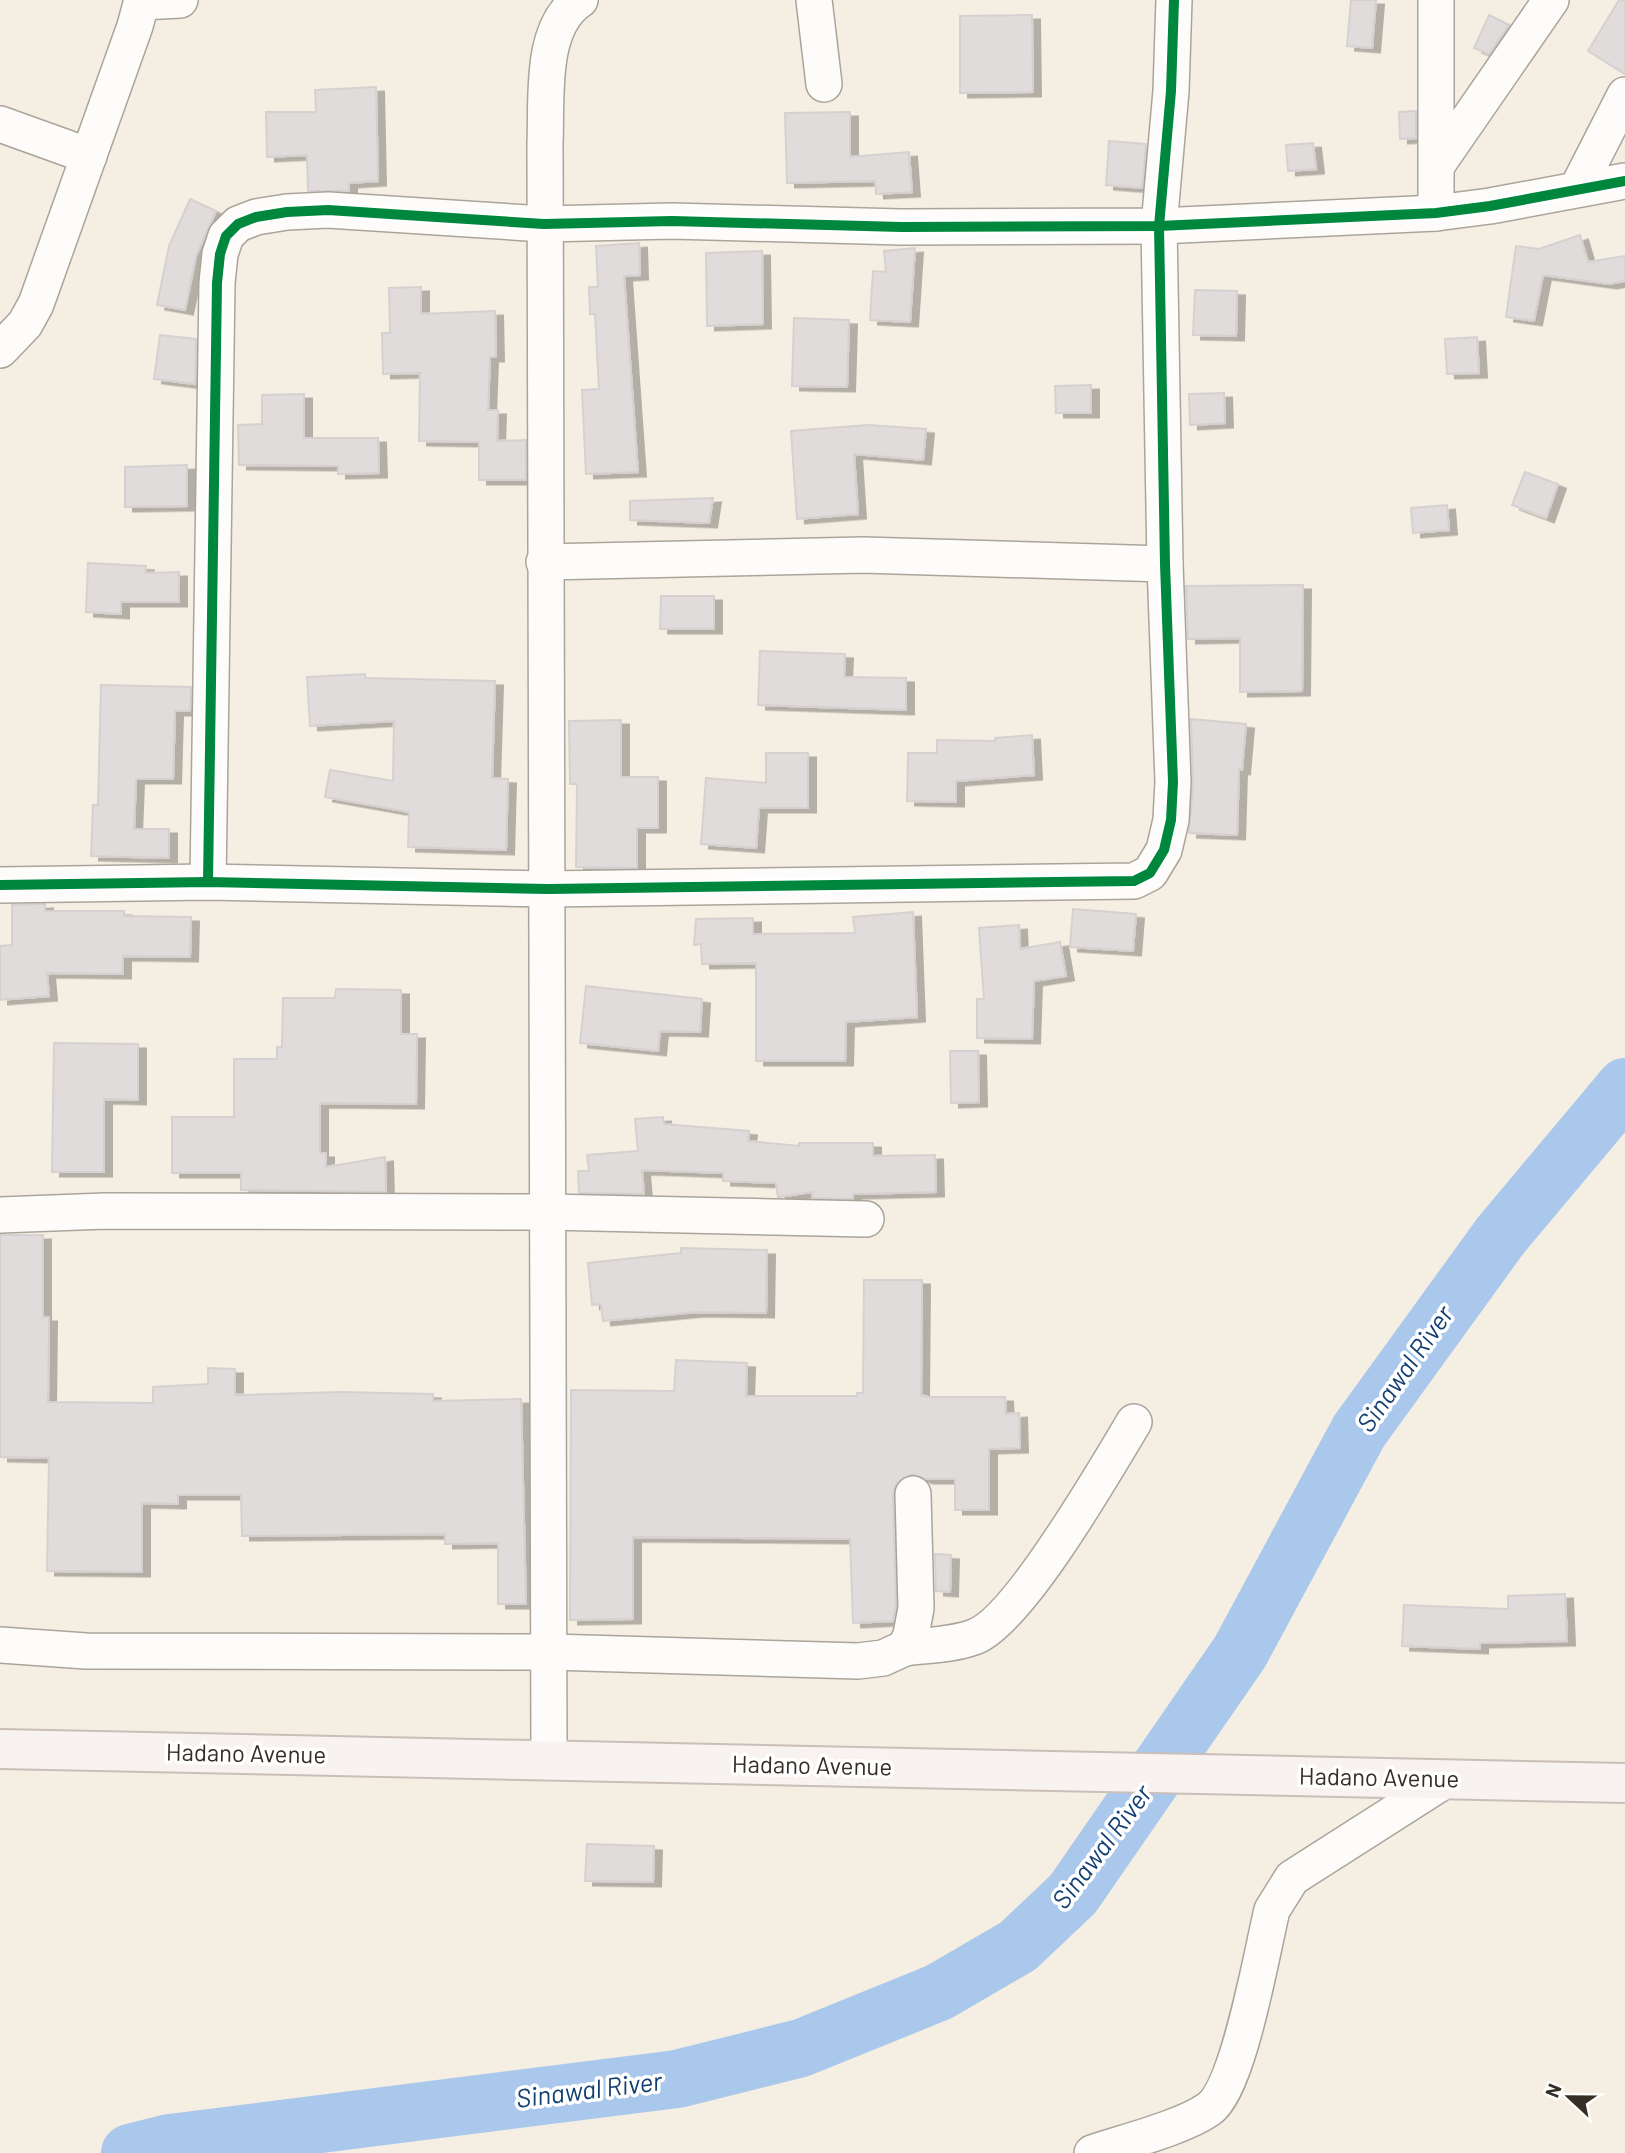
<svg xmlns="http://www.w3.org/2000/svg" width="1625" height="2153" font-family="Barlow,sans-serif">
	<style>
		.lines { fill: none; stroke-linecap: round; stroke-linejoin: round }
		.river { stroke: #aac8ec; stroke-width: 58 }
		.building { fill: #e1dcdc; stroke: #d6d1d1; stroke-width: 2; filter: url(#shadow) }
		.street-casing { stroke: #aaa49a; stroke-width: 38 }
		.primary-casing { stroke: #c9beb8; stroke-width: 42 }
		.street { stroke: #fefcfb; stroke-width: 35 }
		.primary { stroke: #f8f3f1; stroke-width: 38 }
		.cycleway-casing { stroke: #fff; stroke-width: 15 }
		.cycleway { stroke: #00873e; stroke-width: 10 }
		.labels { text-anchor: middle; stroke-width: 7; stroke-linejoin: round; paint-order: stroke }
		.street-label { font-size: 24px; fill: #342e24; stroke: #fff }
		.water-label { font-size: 26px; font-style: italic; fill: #133f73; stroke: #fff }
	</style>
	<defs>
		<filter id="shadow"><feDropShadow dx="8" dy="4.5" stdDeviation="0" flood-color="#0004"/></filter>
	</defs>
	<rect width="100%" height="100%" fill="#f5eee2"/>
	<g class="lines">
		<!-- river -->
		<path class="river" d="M 130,2153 L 170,2143 L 677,2079 L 801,2048 L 939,1992 L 1018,1946 L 1073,1894 L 1240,1652 L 1359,1431 L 1501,1235 L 1625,1087"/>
	</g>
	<!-- building -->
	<g class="building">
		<path d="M 1351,0 L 1376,0 L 1372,48 L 1347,46 Z"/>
		<path d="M 1619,0 L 1625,0 L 1625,74 L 1588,51 Z"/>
		<path d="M 1032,15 L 1033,92 L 960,93 L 960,16 Z"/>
		<path d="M 1489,15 L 1509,25 L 1489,54 L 1474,48 Z"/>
		<path d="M 376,87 L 378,181 L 349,183 L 349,191 L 308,191 L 307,155 L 267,157 L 266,112 L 316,112 L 315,90 Z"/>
		<path d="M 1416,111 L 1416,138 L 1400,139 L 1399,112 Z"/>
		<path d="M 850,112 L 850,157 L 909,152 L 912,192 L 876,194 L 875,181 L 787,183 L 785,113 Z"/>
		<path d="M 1109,141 L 1146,144 L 1142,188 L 1106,185 Z"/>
		<path d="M 1313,143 L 1316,169 L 1288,171 L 1286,145 Z"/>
		<path d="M 190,199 L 216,211 L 196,256 L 185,310 L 157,305 L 169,246 Z"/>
		<path d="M 1580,235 L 1588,262 L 1625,256 L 1625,281 L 1609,284 L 1543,275 L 1534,321 L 1506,317 L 1516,246 L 1539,249 Z"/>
		<path d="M 639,243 L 640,275 L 624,276 L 638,472 L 586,474 L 582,390 L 599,389 L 595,314 L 590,314 L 589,287 L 598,287 L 596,246 Z"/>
		<path d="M 915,248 L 910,322 L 870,320 L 873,271 L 886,272 L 884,251 Z"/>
		<path d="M 762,251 L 763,324 L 707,326 L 706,253 Z"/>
		<path d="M 421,287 L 421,314 L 495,311 L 496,357 L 490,357 L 488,410 L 498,410 L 497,441 L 526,440 L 526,480 L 479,480 L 479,442 L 419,441 L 420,373 L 383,374 L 382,333 L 390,333 L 389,288 Z"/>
		<path d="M 1195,290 L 1237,291 L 1236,336 L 1193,335 Z"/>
		<path d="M 794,318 L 849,320 L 847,387 L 792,386 Z"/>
		<path d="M 160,335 L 196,339 L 195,384 L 154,379 Z"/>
		<path d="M 1477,337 L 1479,373 L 1447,374 L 1445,339 Z"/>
		<path d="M 1091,385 L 1091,413 L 1056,413 L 1055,386 Z"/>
		<path d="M 1224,393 L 1225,423 L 1190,425 L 1189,394 Z"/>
		<path d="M 304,394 L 304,438 L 378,438 L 379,473 L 338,474 L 338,466 L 239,465 L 238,425 L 262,424 L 262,395 Z"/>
		<path d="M 868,425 L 926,429 L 923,460 L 854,454 L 858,514 L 797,519 L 791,431 Z"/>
		<path d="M 187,465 L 187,506 L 125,507 L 125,467 Z"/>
		<path d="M 1525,472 L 1558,484 L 1546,518 L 1512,505 Z"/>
		<path d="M 713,498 L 709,523 L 630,520 L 630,501 Z"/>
		<path d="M 1447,505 L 1449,530 L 1413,533 L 1411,508 Z"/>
		<path d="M 88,563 L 146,566 L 145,573 L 179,572 L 179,602 L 121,602 L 121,614 L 86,612 Z"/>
		<path d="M 1303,585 L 1302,691 L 1240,692 L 1240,638 L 1188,639 L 1186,586 Z"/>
		<path d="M 661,596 L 714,596 L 714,629 L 660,629 Z"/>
		<path d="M 760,651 L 845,654 L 844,677 L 906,678 L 906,710 L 758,705 Z"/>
		<path d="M 365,674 L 365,678 L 495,681 L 492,778 L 508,779 L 506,850 L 408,847 L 409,812 L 325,797 L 330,770 L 393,781 L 394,721 L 310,726 L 307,677 Z"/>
		<path d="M 101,685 L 191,687 L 190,711 L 175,711 L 173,779 L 136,779 L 134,829 L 169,829 L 169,858 L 91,856 L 93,805 L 98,805 Z"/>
		<path d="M 1191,719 L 1246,724 L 1242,770 L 1239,769 L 1237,835 L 1189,833 L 1193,783 Z"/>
		<path d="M 621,720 L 621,777 L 658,777 L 658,828 L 637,828 L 637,868 L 576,867 L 577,784 L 570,784 L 569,721 Z"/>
		<path d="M 1032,735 L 1034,775 L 956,781 L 956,802 L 907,801 L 908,753 L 937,753 L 937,740 L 995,741 L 995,738 Z"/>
		<path d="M 766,753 L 808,753 L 808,808 L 759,808 L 756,848 L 701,844 L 706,778 L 766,783 Z"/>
		<path d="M 45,904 L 45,911 L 124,911 L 124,916 L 191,917 L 190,957 L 123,956 L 123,974 L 47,973 L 49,996 L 0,1000 L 0,946 L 12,945 L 12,905 Z"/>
		<path d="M 1073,909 L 1136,914 L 1133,951 L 1070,947 Z"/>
		<path d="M 913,912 L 917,1017 L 846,1022 L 845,1061 L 756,1061 L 756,963 L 702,964 L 701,944 L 694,945 L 696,919 L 753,918 L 753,934 L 855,933 L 853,917 Z"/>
		<path d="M 1019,925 L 1020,949 L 1060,942 L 1066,976 L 1034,981 L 1032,1039 L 977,1038 L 977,999 L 984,999 L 979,928 Z"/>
		<path d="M 586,986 L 702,999 L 700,1032 L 660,1031 L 658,1051 L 580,1043 Z"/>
		<path d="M 336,989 L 401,990 L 401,1034 L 417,1034 L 416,1104 L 320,1103 L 320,1153 L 326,1153 L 326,1167 L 385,1157 L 386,1192 L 241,1190 L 241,1173 L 172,1173 L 172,1117 L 234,1117 L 234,1059 L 277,1059 L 277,1047 L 282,1047 L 283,998 L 335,998 Z"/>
		<path d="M 54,1043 L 138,1044 L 138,1100 L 104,1099 L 104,1172 L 52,1172 Z"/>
		<path d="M 950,1051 L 978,1051 L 979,1102 L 951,1103 Z"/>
		<path d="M 663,1117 L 664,1124 L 749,1131 L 748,1141 L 799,1146 L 799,1143 L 873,1143 L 873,1156 L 935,1155 L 936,1192 L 853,1194 L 853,1199 L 812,1198 L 812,1192 L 778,1197 L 776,1183 L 723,1181 L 723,1173 L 642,1170 L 644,1194 L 579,1193 L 578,1171 L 589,1171 L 587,1155 L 638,1151 L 635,1119 Z"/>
		<path d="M 0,1235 L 43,1235 L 43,1317 L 49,1317 L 48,1402 L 153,1403 L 153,1387 L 208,1384 L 208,1368 L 235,1369 L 235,1395 L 340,1392 L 433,1394 L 433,1401 L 521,1399 L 526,1604 L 498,1604 L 498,1543 L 445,1544 L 445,1534 L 242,1536 L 241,1495 L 178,1495 L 178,1504 L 142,1503 L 142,1572 L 47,1571 L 49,1458 L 0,1457 Z"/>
		<path d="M 681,1248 L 767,1250 L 766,1313 L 697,1312 L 603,1321 L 601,1304 L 592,1305 L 588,1263 L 681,1253 Z"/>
		<path d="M 864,1280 L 922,1280 L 921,1395 L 928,1397 L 1005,1397 L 1006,1414 L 1019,1413 L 1020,1448 L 989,1449 L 989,1510 L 955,1510 L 955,1479 L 925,1479 L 912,1474 L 896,1484 L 893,1495 L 896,1606 L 893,1621 L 853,1623 L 850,1539 L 633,1537 L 633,1619 L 570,1620 L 571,1390 L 674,1391 L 676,1360 L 747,1363 L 746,1396 L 857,1396 L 857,1393 L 863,1393 Z"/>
		<path d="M 935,1554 L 951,1555 L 950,1592 L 936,1591 Z"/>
		<path d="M 1565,1594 L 1567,1641 L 1480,1643 L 1480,1649 L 1402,1646 L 1404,1605 L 1508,1609 L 1508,1596 Z"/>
		<path d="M 587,1844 L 654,1846 L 653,1882 L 585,1881 Z"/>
	</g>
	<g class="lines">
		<defs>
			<g id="street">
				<path d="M 814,0 L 824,84"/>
				<path d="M 142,2 L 180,0"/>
				<path d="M 0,124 L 89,156"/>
				<path d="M 1437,165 L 1551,0"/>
				<path d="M 1578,187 L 1625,95"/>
				<path d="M 1436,213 L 1436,0"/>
				<path d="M 0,350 L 25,324 L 36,304 L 135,26 L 142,0"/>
				<path d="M 544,562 L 863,555 L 1165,564"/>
				<path d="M 208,882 L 217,283 L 220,254 L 226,236 L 238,224 L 256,217 L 287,212 L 328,210 L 544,224 L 672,221 L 901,227 L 1159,226 L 1436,213 L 1490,206 L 1625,181"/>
				<path d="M 0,885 L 208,882 L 548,889 L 1134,881 L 1150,873 L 1164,850 L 1171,820 L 1173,782 L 1165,564 L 1159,226 L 1171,91 L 1174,0"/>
				<path d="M 0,1215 L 105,1211 L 548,1212 L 866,1219"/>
				<path d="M 0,1645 L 86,1651 L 551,1652 L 858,1661 L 883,1658 L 905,1648 L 911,1635 L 916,1608 L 913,1494"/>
				<path d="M 905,1648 C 927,1645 953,1645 974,1637 C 1018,1622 1107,1467 1134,1422"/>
				<path d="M 549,1760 L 545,143 C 547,99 539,27 580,0"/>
				<path d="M 1092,2153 C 1124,2142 1182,2128 1209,2109 C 1239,2088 1262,1951 1272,1910 L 1292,1878 L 1447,1779"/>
			</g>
			<path id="primary" d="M 0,1749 L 1625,1783"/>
		</defs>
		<!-- street casing -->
		<use href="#street" class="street-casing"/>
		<!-- primary casing -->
		<use href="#primary" class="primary-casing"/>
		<!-- street -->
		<use href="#street" class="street"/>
		<!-- primary -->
		<use href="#primary" class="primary"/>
		<defs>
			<g id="cycleway">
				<path d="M 208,882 L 217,283 L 220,254 L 226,236 L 238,224 L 256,217 L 287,212 L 328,210 L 544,224 L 672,221 L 901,227 L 1159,226 L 1436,213 L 1490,206 L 1625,181"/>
				<path d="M 0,885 L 208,882 L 548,889 L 1134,881 L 1150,873 L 1164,850 L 1171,820 L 1173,782 L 1165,564 L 1159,226 L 1171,91 L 1174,0"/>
			</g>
		</defs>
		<!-- cycleway casing -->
		<use href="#cycleway" class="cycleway-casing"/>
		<!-- cycleway -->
		<use href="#cycleway" class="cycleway"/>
	</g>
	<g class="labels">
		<!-- street labels -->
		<g class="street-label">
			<text transform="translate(246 1754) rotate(1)" y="8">Hadano Avenue</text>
			<text transform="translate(812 1766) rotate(1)" y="8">Hadano Avenue</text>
			<text transform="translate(1379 1778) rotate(1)" y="8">Hadano Avenue</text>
		</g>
		<!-- water labels -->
		<g class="water-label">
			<text transform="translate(1405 1369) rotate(-55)" y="9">Sinawal River</text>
			<text transform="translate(1102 1847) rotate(-53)" y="9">Sinawal River</text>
			<text transform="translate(589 2090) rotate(-7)" y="9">Sinawal River</text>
		</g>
	</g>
	<!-- north arrow -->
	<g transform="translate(1569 2097) rotate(292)" stroke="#ffffff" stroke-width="5" paint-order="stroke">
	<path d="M0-5L12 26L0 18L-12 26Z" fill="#342e24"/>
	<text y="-10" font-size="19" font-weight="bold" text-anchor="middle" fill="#342e24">N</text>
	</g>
</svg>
